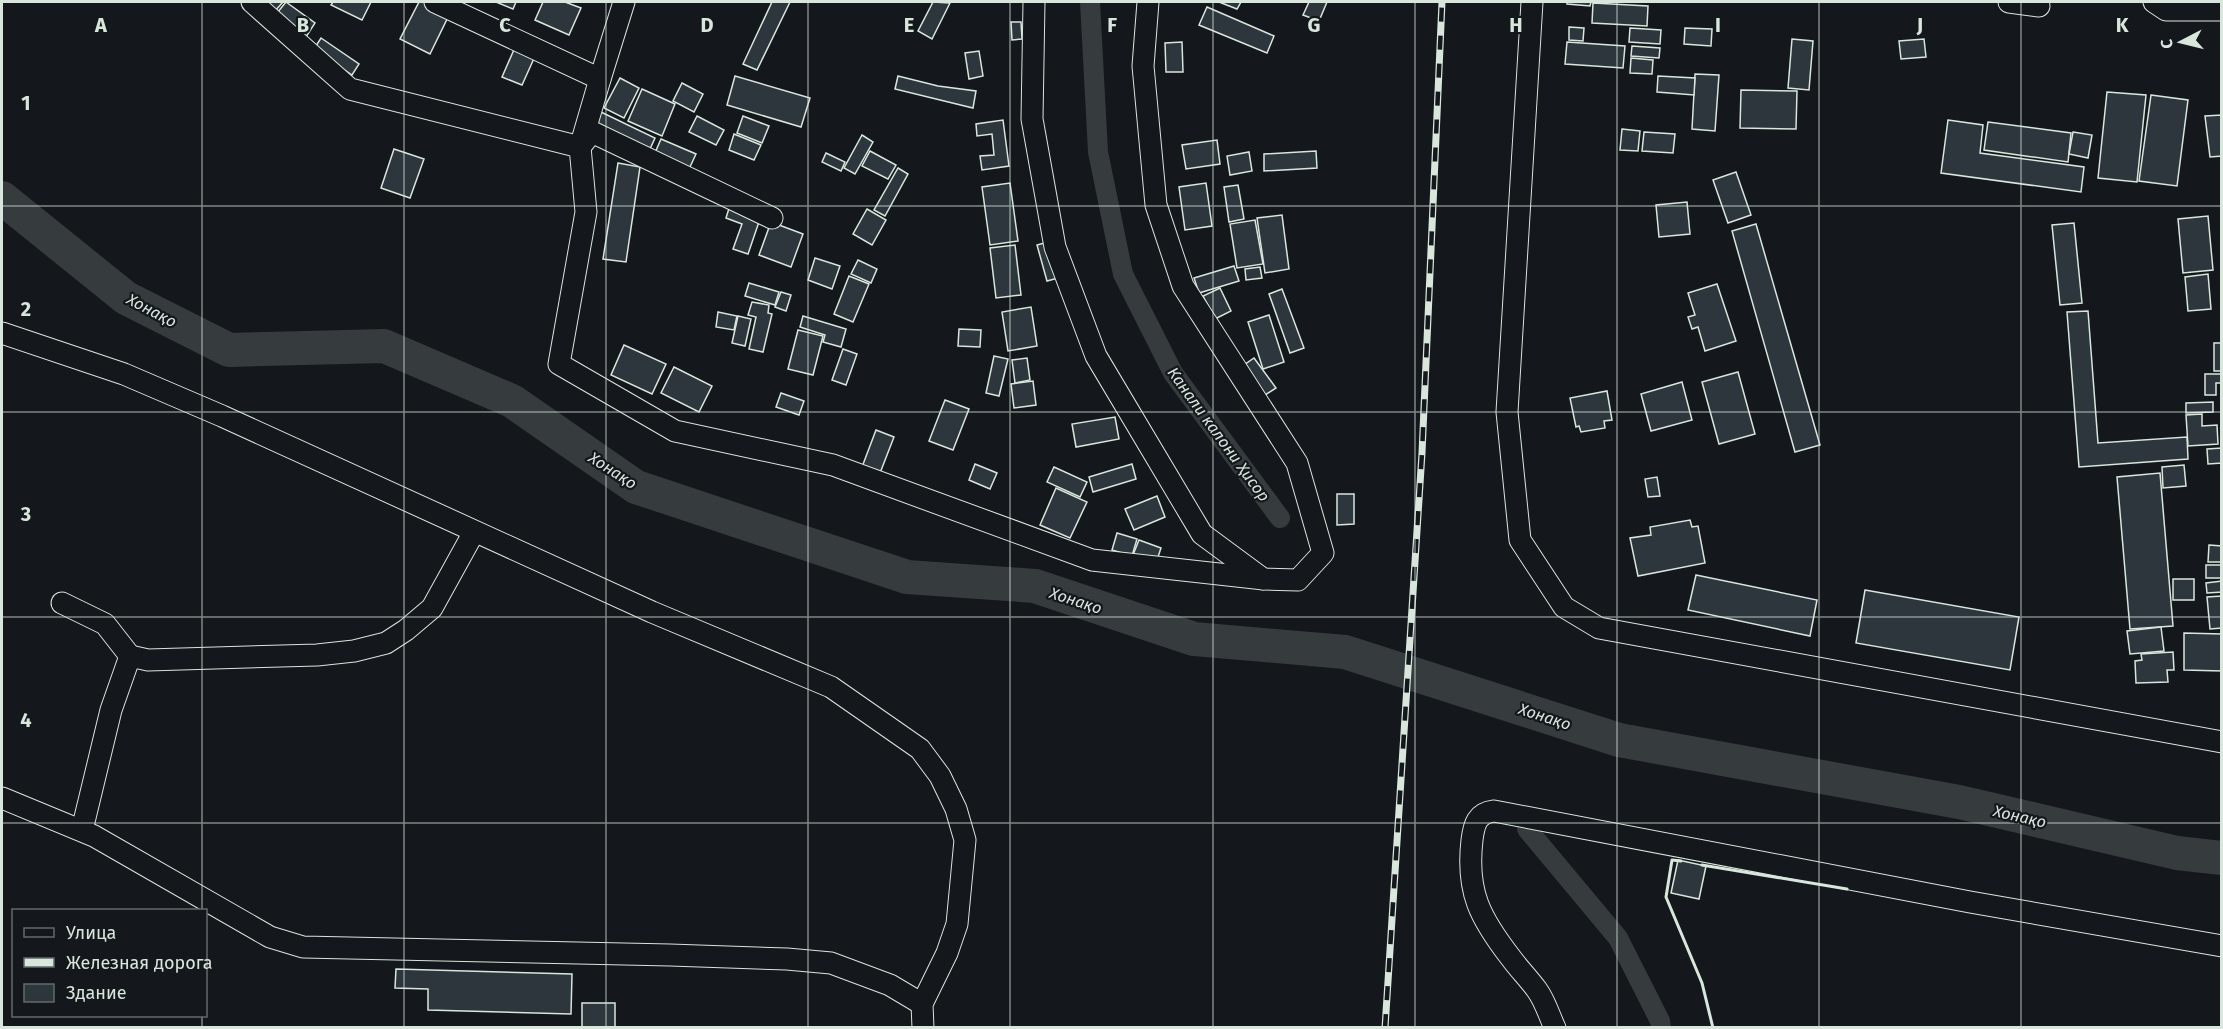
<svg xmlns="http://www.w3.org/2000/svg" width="2223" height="1029" font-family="'Fira Sans',sans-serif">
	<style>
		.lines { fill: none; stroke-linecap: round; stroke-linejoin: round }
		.canal { stroke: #363b3e; stroke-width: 20 }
		.river { stroke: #363b3e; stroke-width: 34 }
		.building { fill: #2c363c; stroke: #d8e6dc; stroke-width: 1.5 }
		.minor-casing { stroke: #d8e6dc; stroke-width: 23 }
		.minor { stroke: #14181c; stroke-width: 21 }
		.rail-casing { stroke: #d8e6dc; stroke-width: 7 }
		.rail { stroke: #14181c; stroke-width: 4.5; stroke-dasharray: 14; stroke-linecap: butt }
		.wall { stroke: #d8e6dc; stroke-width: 3 }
		.grid { fill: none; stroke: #d8e6dc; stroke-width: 1.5; stroke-opacity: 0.55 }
		.labels { text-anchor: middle; stroke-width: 4.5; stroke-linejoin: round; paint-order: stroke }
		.water-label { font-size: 16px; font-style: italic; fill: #d8e6dc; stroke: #14181c }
		.grid-label { font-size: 20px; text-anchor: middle; font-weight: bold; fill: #d8e6dc; stroke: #14181c; stroke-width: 4.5; stroke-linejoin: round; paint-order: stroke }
	</style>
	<rect width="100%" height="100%" fill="#14181c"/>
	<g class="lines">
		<!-- canal -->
		<g class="canal">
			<path d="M 1090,2 L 1098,152 L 1123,274 L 1173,373 L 1280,518"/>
			<path d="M 1527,829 L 1618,938 L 1660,1021 L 1661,1028"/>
		</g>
		<!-- river -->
		<path class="river" d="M 2,198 L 126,298 L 229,350 L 384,346 L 512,401 L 636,487 L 907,577 L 1035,586 L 1194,639 L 1345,652 L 1619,740 L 1959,802 L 2177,853 L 2222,858"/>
	</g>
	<!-- building -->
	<g class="building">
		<path d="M 263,2 L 283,2 L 275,11 Z"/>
		<path d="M 286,2 L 315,23 L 306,37 L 277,13 Z"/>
		<path d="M 333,2 L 371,2 L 362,20 L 331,5 Z"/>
		<path d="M 419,2 L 427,2 L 450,13 L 430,54 L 400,39 Z"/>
		<path d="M 496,2 L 516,2 L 513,9 Z"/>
		<path d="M 543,2 L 565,2 L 581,8 L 569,35 L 535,20 Z"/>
		<path d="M 772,2 L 790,2 L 757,70 L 743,64 Z"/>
		<path d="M 933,2 L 950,3 L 932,39 L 918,31 Z"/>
		<path d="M 1219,2 L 1241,2 L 1237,9 Z"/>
		<path d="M 1309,2 L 1327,2 L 1319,21 L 1303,15 Z"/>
		<path d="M 1567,2 L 1591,2 L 1590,6 L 1567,4 Z"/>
		<path d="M 1593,3 L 1648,6 L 1647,26 L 1592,23 Z"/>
		<path d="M 1207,7 L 1274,36 L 1267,53 L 1199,25 Z"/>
		<path d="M 1011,22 L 1021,22 L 1022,39 L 1012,40 Z"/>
		<path d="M 1569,27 L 1584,28 L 1583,41 L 1569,40 Z"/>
		<path d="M 1630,28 L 1661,30 L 1660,44 L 1629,42 Z"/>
		<path d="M 1685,28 L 1712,29 L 1711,46 L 1684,44 Z"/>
		<path d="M 321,38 L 359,64 L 352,75 L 314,49 Z"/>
		<path d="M 1792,39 L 1813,41 L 1809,90 L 1788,88 Z"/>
		<path d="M 1924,39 L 1926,57 L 1901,59 L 1899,41 Z"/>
		<path d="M 1182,42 L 1183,72 L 1166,72 L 1165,43 Z"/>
		<path d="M 1567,42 L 1625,46 L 1623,68 L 1565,64 Z"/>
		<path d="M 516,45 L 536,54 L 522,85 L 502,77 Z"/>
		<path d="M 1632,46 L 1660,48 L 1659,58 L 1631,56 Z"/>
		<path d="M 979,51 L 983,76 L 969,79 L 965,53 Z"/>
		<path d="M 1631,58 L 1653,60 L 1652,74 L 1630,73 Z"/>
		<path d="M 1695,74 L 1719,75 L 1715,131 L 1692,129 Z"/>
		<path d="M 735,76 L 810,98 L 801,127 L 727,105 Z"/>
		<path d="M 898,76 L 938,86 L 976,91 L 973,108 L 895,89 Z"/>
		<path d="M 1658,76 L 1695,78 L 1694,95 L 1657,92 Z"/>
		<path d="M 620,78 L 639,88 L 624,118 L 604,108 Z"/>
		<path d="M 682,83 L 703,94 L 694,112 L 673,101 Z"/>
		<path d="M 642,89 L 675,104 L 662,136 L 628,121 Z"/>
		<path d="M 1741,90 L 1797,91 L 1796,129 L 1740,128 Z"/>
		<path d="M 2107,92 L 2146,95 L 2137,182 L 2098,178 Z"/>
		<path d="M 2151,95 L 2188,100 L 2177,186 L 2139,181 Z"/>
		<path d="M 601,112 L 655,138 L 649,151 L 595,125 Z"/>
		<path d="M 2222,115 L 2222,156 L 2210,157 L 2205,116 Z"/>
		<path d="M 697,116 L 724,130 L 716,145 L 689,132 Z"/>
		<path d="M 743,116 L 769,126 L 762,143 L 737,133 Z"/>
		<path d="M 1003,120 L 1009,166 L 982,170 L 980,156 L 994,155 L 992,134 L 977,136 L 976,124 Z"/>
		<path d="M 1948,120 L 1983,125 L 1980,153 L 2084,167 L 2081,192 L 1941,173 Z"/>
		<path d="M 1988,122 L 2071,133 L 2068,162 L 1984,150 Z"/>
		<path d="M 1622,129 L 1640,131 L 1638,151 L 1620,150 Z"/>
		<path d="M 1644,132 L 1675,134 L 1673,153 L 1642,151 Z"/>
		<path d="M 2073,132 L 2092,135 L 2088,158 L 2069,154 Z"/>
		<path d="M 734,134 L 761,145 L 754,160 L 729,150 Z"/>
		<path d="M 862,135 L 873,142 L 855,174 L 844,168 Z"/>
		<path d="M 661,139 L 696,154 L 689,169 L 655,153 Z"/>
		<path d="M 1217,140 L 1220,164 L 1186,169 L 1182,145 Z"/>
		<path d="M 394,149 L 424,159 L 410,198 L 381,188 Z"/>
		<path d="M 870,151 L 896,165 L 888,179 L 862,166 Z"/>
		<path d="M 1316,151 L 1317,168 L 1264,171 L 1264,154 Z"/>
		<path d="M 1249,152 L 1252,171 L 1230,175 L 1227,156 Z"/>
		<path d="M 826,153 L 845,162 L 841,171 L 822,162 Z"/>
		<path d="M 618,163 L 640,167 L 626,262 L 603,259 Z"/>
		<path d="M 898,168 L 908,174 L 885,216 L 874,210 Z"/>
		<path d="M 1736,172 L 1751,215 L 1728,223 L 1713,180 Z"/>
		<path d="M 1010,183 L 1018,241 L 990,245 L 982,187 Z"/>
		<path d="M 1206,183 L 1212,226 L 1185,230 L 1179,187 Z"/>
		<path d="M 1238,185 L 1244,219 L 1229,222 L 1224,187 Z"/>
		<path d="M 1687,202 L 1690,234 L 1659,237 L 1656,205 Z"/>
		<path d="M 730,205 L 761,216 L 748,254 L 733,249 L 742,224 L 726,218 Z"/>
		<path d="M 867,209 L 886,220 L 872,245 L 853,234 Z"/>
		<path d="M 1282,215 L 1289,269 L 1265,273 L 1257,218 Z"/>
		<path d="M 2208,216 L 2213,270 L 2183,273 L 2178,219 Z"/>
		<path d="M 1255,220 L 1263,264 L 1237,268 L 1230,224 Z"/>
		<path d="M 771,222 L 803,234 L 791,267 L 759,255 Z"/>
		<path d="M 2074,223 L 2082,303 L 2060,305 L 2052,225 Z"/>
		<path d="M 1756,224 L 1820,445 L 1795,452 L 1732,231 Z"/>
		<path d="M 1048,242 L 1058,278 L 1047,281 L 1037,245 Z"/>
		<path d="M 1015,245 L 1021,295 L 996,298 L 990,248 Z"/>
		<path d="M 815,258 L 840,266 L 832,289 L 808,280 Z"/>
		<path d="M 858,260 L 877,269 L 871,283 L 851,274 Z"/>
		<path d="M 1234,266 L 1239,281 L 1199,293 L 1194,278 Z"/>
		<path d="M 1260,267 L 1262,278 L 1246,280 L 1245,269 Z"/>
		<path d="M 2208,274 L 2211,309 L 2188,311 L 2185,277 Z"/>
		<path d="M 849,276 L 869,284 L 853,322 L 834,314 Z"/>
		<path d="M 749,283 L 779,292 L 775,305 L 745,296 Z"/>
		<path d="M 1717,284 L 1736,341 L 1705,351 L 1698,327 L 1692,329 L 1688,317 L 1695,315 L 1688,293 Z"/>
		<path d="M 1220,288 L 1231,311 L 1215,319 L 1203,296 Z"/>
		<path d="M 1282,289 L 1304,348 L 1290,353 L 1269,294 Z"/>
		<path d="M 781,292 L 791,295 L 786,311 L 775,307 Z"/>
		<path d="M 752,302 L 769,305 L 768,313 L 772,314 L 763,352 L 749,349 L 756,317 L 748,315 Z"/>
		<path d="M 1031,307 L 1037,346 L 1008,351 L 1002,312 Z"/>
		<path d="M 2088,311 L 2098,443 L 2187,437 L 2188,459 L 2079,467 L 2067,312 Z"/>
		<path d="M 718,312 L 737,316 L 734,330 L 716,327 Z"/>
		<path d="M 1269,315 L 1284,362 L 1263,369 L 1248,322 Z"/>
		<path d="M 738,316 L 751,319 L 745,346 L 732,343 Z"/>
		<path d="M 803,316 L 846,329 L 841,347 L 823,342 L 825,335 L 800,327 Z"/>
		<path d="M 959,329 L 981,330 L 980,347 L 958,346 Z"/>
		<path d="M 798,330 L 823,336 L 813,375 L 788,369 Z"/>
		<rect x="2214" y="343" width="8" height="28"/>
		<path d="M 624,345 L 666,364 L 652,394 L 611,375 Z"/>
		<path d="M 843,349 L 857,354 L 846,385 L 832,380 Z"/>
		<path d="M 994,356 L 1008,359 L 999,396 L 986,393 Z"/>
		<path d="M 1027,358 L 1030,380 L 1015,383 L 1012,360 Z"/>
		<path d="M 1254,358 L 1276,388 L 1265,395 L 1244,365 Z"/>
		<path d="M 674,367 L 712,386 L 699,412 L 661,393 Z"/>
		<path d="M 1738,372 L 1755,434 L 1719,444 L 1702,382 Z"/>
		<path d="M 2205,374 L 2222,374 L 2222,383 L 2216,383 L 2216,395 L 2205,395 Z"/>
		<path d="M 1033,381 L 1036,405 L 1014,408 L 1011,384 Z"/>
		<path d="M 1682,382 L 1692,420 L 1651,431 L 1641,394 Z"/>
		<path d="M 1607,391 L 1612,420 L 1604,421 L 1605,428 L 1581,432 L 1579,426 L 1576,427 L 1570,398 Z"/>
		<path d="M 781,393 L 804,401 L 799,415 L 776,407 Z"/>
		<path d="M 945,400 L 969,409 L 953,450 L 929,441 Z"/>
		<path d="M 2213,402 L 2213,412 L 2186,413 L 2186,403 Z"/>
		<path d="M 2202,414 L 2202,426 L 2217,425 L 2218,444 L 2188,446 L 2186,415 Z"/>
		<path d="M 1115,417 L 1119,439 L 1076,447 L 1072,424 Z"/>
		<path d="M 876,430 L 894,437 L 880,473 L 862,467 Z"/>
		<path d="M 2222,448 L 2222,463 L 2208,464 L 2207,449 Z"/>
		<path d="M 975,464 L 997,473 L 990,489 L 969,480 Z"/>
		<path d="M 1132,464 L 1136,479 L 1093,492 L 1089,477 Z"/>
		<path d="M 2184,465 L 2186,486 L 2163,488 L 2162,467 Z"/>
		<path d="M 1054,467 L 1087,482 L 1080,497 L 1047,482 Z"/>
		<path d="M 2160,473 L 2173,626 L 2130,629 L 2117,477 Z"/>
		<path d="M 1657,477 L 1660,496 L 1648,497 L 1645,479 Z"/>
		<path d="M 1056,488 L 1087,502 L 1070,538 L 1040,525 Z"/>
		<path d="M 1337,494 L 1354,494 L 1354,524 L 1337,525 Z"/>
		<path d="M 1157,496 L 1165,517 L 1134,530 L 1125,509 Z"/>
		<path d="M 1690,520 L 1692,527 L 1698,526 L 1705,563 L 1638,576 L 1630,538 L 1651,535 L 1650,527 Z"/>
		<path d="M 1117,533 L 1137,539 L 1132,556 L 1112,550 Z"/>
		<path d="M 1139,540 L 1161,548 L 1156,563 L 1133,555 Z"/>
		<path d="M 2209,545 L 2222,546 L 2222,562 L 2208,562 Z"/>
		<rect x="2206" y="565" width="16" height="13"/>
		<path d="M 1696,575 L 1817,600 L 1810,636 L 1688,610 Z"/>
		<rect x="2173" y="579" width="21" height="21"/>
		<path d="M 2222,581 L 2222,592 L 2207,593 L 2206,583 Z"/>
		<path d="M 1865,590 L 2019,617 L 2010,670 L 1856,643 Z"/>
		<path d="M 2222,596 L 2222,628 L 2210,629 L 2207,597 Z"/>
		<path d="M 2161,627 L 2164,651 L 2130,654 L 2127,631 Z"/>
		<path d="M 2184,633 L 2222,634 L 2222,671 L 2184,670 Z"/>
		<path d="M 2173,652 L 2174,670 L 2167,670 L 2168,682 L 2136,683 L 2135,661 L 2142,660 L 2141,654 Z"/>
		<path d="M 1678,860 L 1706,866 L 1699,899 L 1671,893 Z"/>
		<path d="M 396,969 L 572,974 L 571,1014 L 428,1010 L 428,989 L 395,988 Z"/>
		<rect x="582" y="1003" width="33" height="25"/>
	</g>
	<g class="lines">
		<defs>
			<g id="minor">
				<path d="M 252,2 L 350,89 L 580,147 L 586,212 L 559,364 L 675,431 L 833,465 L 1092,560 L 1264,579 L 1298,580 L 1323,553 L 1297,463 L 1183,286 L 1156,205 L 1143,66 L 1148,2"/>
				<path d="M 435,2 L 600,79 L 624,2"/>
				<path d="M 1034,2 L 1032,119 L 1055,247 L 1096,356 L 1202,534 L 1263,579"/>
				<path d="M 1532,2 L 1507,412 L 1520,540 L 1564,607 L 1599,628 L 2222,742"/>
				<path d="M 2009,2 L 2039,6"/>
				<path d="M 2154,2 L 2166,10 L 2222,10"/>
				<path d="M 581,144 L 600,79"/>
				<path d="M 580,147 L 592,132 L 772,218"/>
				<path d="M 2,333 L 124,374 L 222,416 L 652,612 L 831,687 L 920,749 L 940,776 L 956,809 L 965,840 L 957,924 L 947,953 L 922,1004 L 923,1028"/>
				<path d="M 62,603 L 105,624 L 130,656"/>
				<path d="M 2,798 L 94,836 L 270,937 L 303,947 L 670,955 L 787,959 L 831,963 L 890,985 L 922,1004"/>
				<path d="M 82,830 L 111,710 L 130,656 L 148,660 L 317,655 L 354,651 L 386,643 L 406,630 L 432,608 L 474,532"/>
				<path d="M 1555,1028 C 1549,1015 1545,1001 1537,990 C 1529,979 1519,969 1511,958 C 1480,918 1466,892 1472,840 C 1474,824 1477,813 1494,811 L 1970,902 L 2222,946"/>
			</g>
		</defs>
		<!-- minor casing -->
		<use href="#minor" class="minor-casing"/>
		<!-- minor -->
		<use href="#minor" class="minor"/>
		<defs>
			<path id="rail" d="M 1385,1028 L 1422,453 L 1442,2"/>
		</defs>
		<!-- rail casing -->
		<use href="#rail" class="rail-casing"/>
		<!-- rail -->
		<use href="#rail" class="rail"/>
		<!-- wall -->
		<g class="wall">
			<path d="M 1681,861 L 1672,860 L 1666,897 L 1702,983 L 1713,1028"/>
			<path d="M 1702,865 L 1847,889"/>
		</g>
	</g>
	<!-- grid -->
	<path class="grid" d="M 202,2 L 202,910M 404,2 L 404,1028M 606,2 L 606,1028M 808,2 L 808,1028M 1010,2 L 1010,1028M 1213,2 L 1213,1028M 1415,2 L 1415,1028M 1617,2 L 1617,1028M 1819,2 L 1819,1028M 2021,2 L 2021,1028M 2,206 L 2222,206M 2,412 L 2222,412M 2,617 L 2222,617M 2,823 L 2222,823M 202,1016 L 202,1028"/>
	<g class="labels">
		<!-- water labels -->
		<g class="water-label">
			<text transform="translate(152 310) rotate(28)" y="6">Хонақо</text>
			<text transform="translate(1219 434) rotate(54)" y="6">Канали калони Ҳисор</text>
			<text transform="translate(613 470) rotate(33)" y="6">Хонақо</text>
			<text transform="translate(1076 600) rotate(18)" y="6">Хонақо</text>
			<text transform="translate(1545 716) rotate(18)" y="6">Хонақо</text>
			<text transform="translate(2020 816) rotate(13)" y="6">Хонақо</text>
		</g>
	</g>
	<g class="grid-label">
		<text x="101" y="32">A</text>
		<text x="303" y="32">B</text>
		<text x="505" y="32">C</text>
		<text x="707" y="32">D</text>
		<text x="909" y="32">E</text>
		<text x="1112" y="32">F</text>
		<text x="1314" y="32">G</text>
		<text x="1516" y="32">H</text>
		<text x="1718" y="32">I</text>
		<text x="1920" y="32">J</text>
		<text x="2122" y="32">K</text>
		<text x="26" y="110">1</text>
		<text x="26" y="316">2</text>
		<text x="26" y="521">3</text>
		<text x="26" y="727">4</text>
	</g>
	<!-- border -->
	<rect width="2223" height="1029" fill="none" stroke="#d8e6dc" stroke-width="6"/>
	<!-- legend -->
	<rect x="12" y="909" width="195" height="108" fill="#14181c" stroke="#626a69" stroke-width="1.5"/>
	<rect x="24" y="928" width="30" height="9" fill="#14181c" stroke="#626a69" stroke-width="1.5"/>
	<text x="66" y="939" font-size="18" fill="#d8e6dc">Улица</text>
	<rect x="24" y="958" width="30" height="9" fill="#d8e6dc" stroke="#626a69" stroke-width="1.5"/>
	<text x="66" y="969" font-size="18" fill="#d8e6dc">Железная дорога</text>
	<rect x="24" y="984" width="30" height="18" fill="#2c363c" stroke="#626a69" stroke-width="1.5"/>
	<text x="66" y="999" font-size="18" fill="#d8e6dc">Здание</text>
	<!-- north arrow -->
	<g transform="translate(2181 42) rotate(263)" stroke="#14181c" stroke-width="4.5" paint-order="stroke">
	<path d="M0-4.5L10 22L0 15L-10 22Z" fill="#d8e6dc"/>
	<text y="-9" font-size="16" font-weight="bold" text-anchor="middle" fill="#d8e6dc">С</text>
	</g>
</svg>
